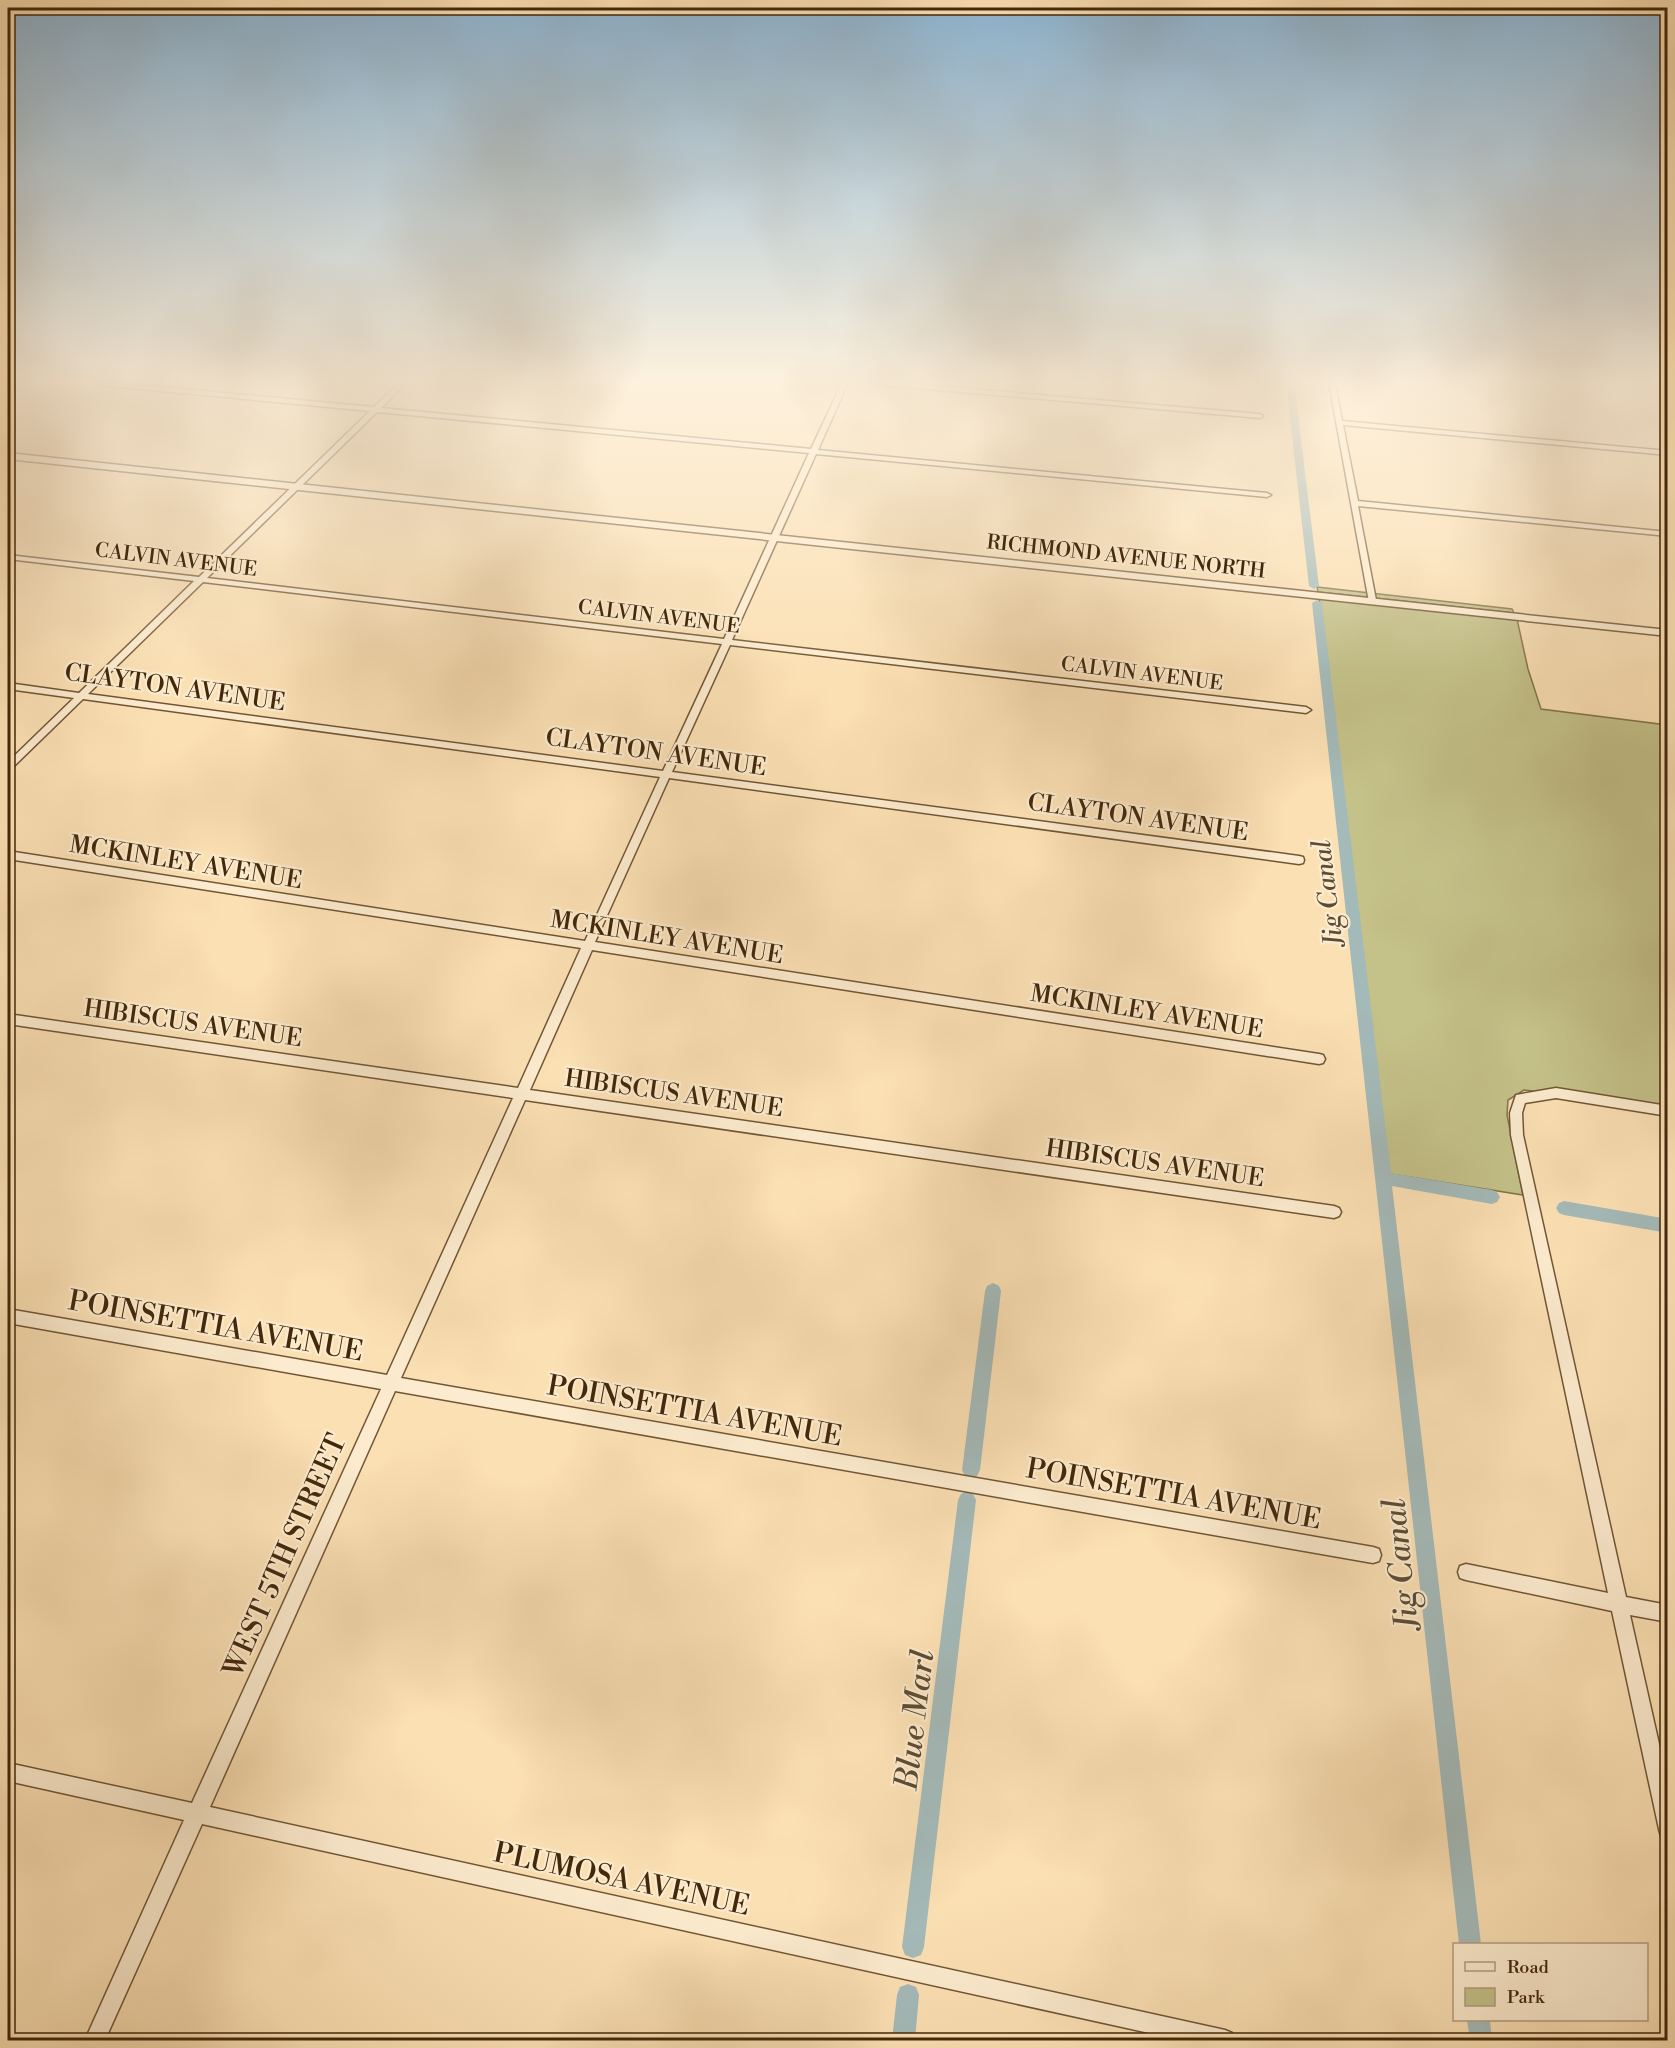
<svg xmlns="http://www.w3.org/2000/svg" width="1675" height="2048" font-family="'Libre Bodoni',serif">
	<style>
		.green { fill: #c4c189; stroke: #84744a; stroke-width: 1.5 }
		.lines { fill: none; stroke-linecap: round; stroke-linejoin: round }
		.canal { fill: #a4bab9; fill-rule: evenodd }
		.minor-casing { stroke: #715635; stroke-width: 3 }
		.tertiary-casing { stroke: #715635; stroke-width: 3 }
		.minor { fill: #fcebce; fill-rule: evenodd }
		.tertiary { fill: #fcebce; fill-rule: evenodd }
		.labels { text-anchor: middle; stroke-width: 4.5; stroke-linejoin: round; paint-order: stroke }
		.far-street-label { font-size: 20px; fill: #43280b; stroke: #fcebce }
		.street-label { font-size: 24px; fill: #43280b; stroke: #fcebce }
		.water-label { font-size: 26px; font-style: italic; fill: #5b4c36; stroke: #fcebce }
		.near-street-label { font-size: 28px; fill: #43280b; stroke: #fcebce }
		.near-water-label { font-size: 32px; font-style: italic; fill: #5b4c36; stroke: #fcebce }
	</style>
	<rect width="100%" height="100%" fill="#fbe0b4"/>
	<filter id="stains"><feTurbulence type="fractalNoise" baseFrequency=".00333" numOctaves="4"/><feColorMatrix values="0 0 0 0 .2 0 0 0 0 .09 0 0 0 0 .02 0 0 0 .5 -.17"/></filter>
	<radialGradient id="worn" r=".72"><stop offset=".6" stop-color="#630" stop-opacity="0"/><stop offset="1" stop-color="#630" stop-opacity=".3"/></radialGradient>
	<!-- green -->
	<g class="green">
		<path d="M 1317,587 L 1512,609 L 1514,613 L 1318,592 Z"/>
		<path d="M 1319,597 L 1517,619 L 1528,669 L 1541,709 L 1667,725 L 1667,1107 L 1524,1090 L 1508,1100 L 1507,1115 L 1523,1195 L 1378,1172 Z"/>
	</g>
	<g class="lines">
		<!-- canal -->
		<g class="canal">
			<path d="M 1286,383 L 1294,383 L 1319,586 L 1314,589 L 1309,586 Z"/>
			<path d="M 1317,600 L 1322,603 L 1391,1173 L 1492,1190 L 1497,1192 L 1500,1197 L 1497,1202 L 1492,1204 L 1392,1186 L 1481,1944 L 1459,1944 L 1312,603 Z"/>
			<path d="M 1564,1201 L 1668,1219 L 1668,1233 L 1564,1215 L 1559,1213 L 1556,1208 L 1559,1203 Z"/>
			<path d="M 993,1283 L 999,1286 L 1001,1291 L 980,1470 L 977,1476 L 971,1479 L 965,1476 L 962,1470 L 985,1291 L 987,1286 Z"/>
			<path d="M 967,1491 L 973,1494 L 976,1500 L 924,1947 L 921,1955 L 913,1958 L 905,1955 L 902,1947 L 958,1500 L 961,1494 Z"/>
			<path d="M 908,1984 L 916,1987 L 919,1995 L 915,2040 L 892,2040 L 897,1995 L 900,1987 Z"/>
			<path d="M 1467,2020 L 1490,2020 L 1492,2040 L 1470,2040 Z"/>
		</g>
		<defs>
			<g id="minor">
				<path d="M 95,383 L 118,383 L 374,407 L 399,383 L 406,383 L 381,408 L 811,449 L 842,383 L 848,383 L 818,450 L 1267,493 L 1271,495 L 1267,497 L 816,454 L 732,640 L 1306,707 L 1311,710 L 1306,713 L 730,645 L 672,772 L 1299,856 L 1303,857 L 1304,860 L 1303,863 L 1299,864 L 669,778 L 595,942 L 1319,1054 L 1323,1055 L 1325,1059 L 1323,1063 L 1319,1064 L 592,950 L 530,1090 L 1334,1206 L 1339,1208 L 1341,1212 L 1339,1216 L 1334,1218 L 525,1100 L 401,1378 L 1373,1547 L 1379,1549 L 1381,1555 L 1379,1561 L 1373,1563 L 395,1391 L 210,1807 L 1225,2030 L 1232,2033 L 1235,2040 L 1181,2040 L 202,1824 L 105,2040 L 85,2040 L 184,1820 L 8,1781 L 8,1763 L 192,1803 L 381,1389 L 8,1323 L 8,1309 L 387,1375 L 513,1098 L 8,1024 L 8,1014 L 518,1088 L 581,948 L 8,859 L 8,851 L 585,941 L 660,777 L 83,699 L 11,769 L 8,770 L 8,762 L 74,698 L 8,689 L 8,683 L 79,693 L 194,581 L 8,559 L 8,555 L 199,577 L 370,411 L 98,385 ZM 377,412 L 809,453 L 724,639 L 207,578 ZM 203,582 L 722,644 L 663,771 L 88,694 Z"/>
				<path d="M 876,383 L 901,383 L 1260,414 L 1263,416 L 1260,418 L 879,385 Z"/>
				<path d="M 1329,383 L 1335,383 L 1342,421 L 1668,451 L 1668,455 L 1343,425 L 1358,501 L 1668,532 L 1668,536 L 1358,506 L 1376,600 L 1369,602 Z"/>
				<path d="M 1645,383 L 1668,383 L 1668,387 Z"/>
				<path d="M 1556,1088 L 1668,1106 L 1668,1116 L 1556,1098 L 1525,1103 L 1522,1113 L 1523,1135 L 1626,1597 L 1668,1605 L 1668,1622 L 1630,1615 L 1668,1784 L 1668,1838 L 1661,1836 L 1659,1829 L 1612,1611 L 1466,1580 L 1460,1578 L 1458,1572 L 1460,1566 L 1466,1564 L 1608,1593 L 1511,1135 L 1510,1113 L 1516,1095 Z"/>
			</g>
			<path id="tertiary" d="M 8,453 L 1668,630 L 1668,636 L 8,459 Z"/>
		</defs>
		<!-- minor casing -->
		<use href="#minor" class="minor-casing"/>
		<!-- tertiary casing -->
		<use href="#tertiary" class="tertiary-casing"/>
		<!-- minor -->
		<use href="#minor" class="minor"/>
		<!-- tertiary -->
		<use href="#tertiary" class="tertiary"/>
	</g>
	<!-- sky -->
	<linearGradient id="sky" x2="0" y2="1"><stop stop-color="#8db6d5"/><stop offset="0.57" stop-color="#fdf1dd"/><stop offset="1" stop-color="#fdf1dd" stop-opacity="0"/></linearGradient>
	<rect width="1675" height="670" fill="url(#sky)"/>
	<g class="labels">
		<!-- far-street labels -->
		<g class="far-street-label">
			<text transform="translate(1126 556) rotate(6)" y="7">RICHMOND AVENUE NORTH</text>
			<text transform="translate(176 559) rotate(7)" y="7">CALVIN AVENUE</text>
			<text transform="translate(659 616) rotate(7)" y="7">CALVIN AVENUE</text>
			<text transform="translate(1142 673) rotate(7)" y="7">CALVIN AVENUE</text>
		</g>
		<!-- street labels -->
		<g class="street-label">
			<text transform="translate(175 687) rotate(8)" y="8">CLAYTON AVENUE</text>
			<text transform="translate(656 752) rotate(8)" y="8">CLAYTON AVENUE</text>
			<text transform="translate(1138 817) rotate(8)" y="8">CLAYTON AVENUE</text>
			<text transform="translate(186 862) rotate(9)" y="8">MCKINLEY AVENUE</text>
			<text transform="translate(667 937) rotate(9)" y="8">MCKINLEY AVENUE</text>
			<text transform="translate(1147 1011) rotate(9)" y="8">MCKINLEY AVENUE</text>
			<text transform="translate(193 1023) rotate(8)" y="8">HIBISCUS AVENUE</text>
			<text transform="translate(674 1093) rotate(8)" y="8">HIBISCUS AVENUE</text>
			<text transform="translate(1155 1163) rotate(8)" y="8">HIBISCUS AVENUE</text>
		</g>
		<!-- water labels -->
		<g class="water-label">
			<text transform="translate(1327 893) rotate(-97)" y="9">Jig Canal</text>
		</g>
		<!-- near-street labels -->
		<g class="near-street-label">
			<text transform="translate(216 1325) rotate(10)" y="10">POINSETTIA AVENUE</text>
			<text transform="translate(695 1410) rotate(10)" y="10">POINSETTIA AVENUE</text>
			<text transform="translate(1174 1493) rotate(10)" y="10">POINSETTIA AVENUE</text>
			<text transform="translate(284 1555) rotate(-66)" y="10">WEST 5TH STREET</text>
			<text transform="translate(622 1878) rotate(12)" y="10">PLUMOSA AVENUE</text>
		</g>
		<!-- near-water labels -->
		<g class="near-water-label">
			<text transform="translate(1400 1564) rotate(-96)" y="11">Jig Canal</text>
			<text transform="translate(914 1720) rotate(-83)" y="11">Blue Marl</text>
		</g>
	</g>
	<!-- margin -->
	<rect width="1675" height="2048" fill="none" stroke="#fbe0b4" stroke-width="30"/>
	<rect x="9" y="9" width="1657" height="2030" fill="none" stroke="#43280b" stroke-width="3"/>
	<rect x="15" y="15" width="1645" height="2018" fill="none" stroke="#43280b" stroke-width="1.5"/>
	<!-- legend -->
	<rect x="1453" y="1943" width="195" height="78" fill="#fcebce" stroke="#b29d80" stroke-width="1.5"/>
	<rect x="1465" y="1962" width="30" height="9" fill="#fcebce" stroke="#b29d80" stroke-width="1.5"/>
	<text x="1507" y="1973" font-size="18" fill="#43280b">Road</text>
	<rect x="1465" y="1988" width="30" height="18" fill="#c4c189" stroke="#b29d80" stroke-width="1.5"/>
	<text x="1507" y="2003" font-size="18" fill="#43280b">Park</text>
	<rect width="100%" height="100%" filter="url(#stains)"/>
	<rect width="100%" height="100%" fill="url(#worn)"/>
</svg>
